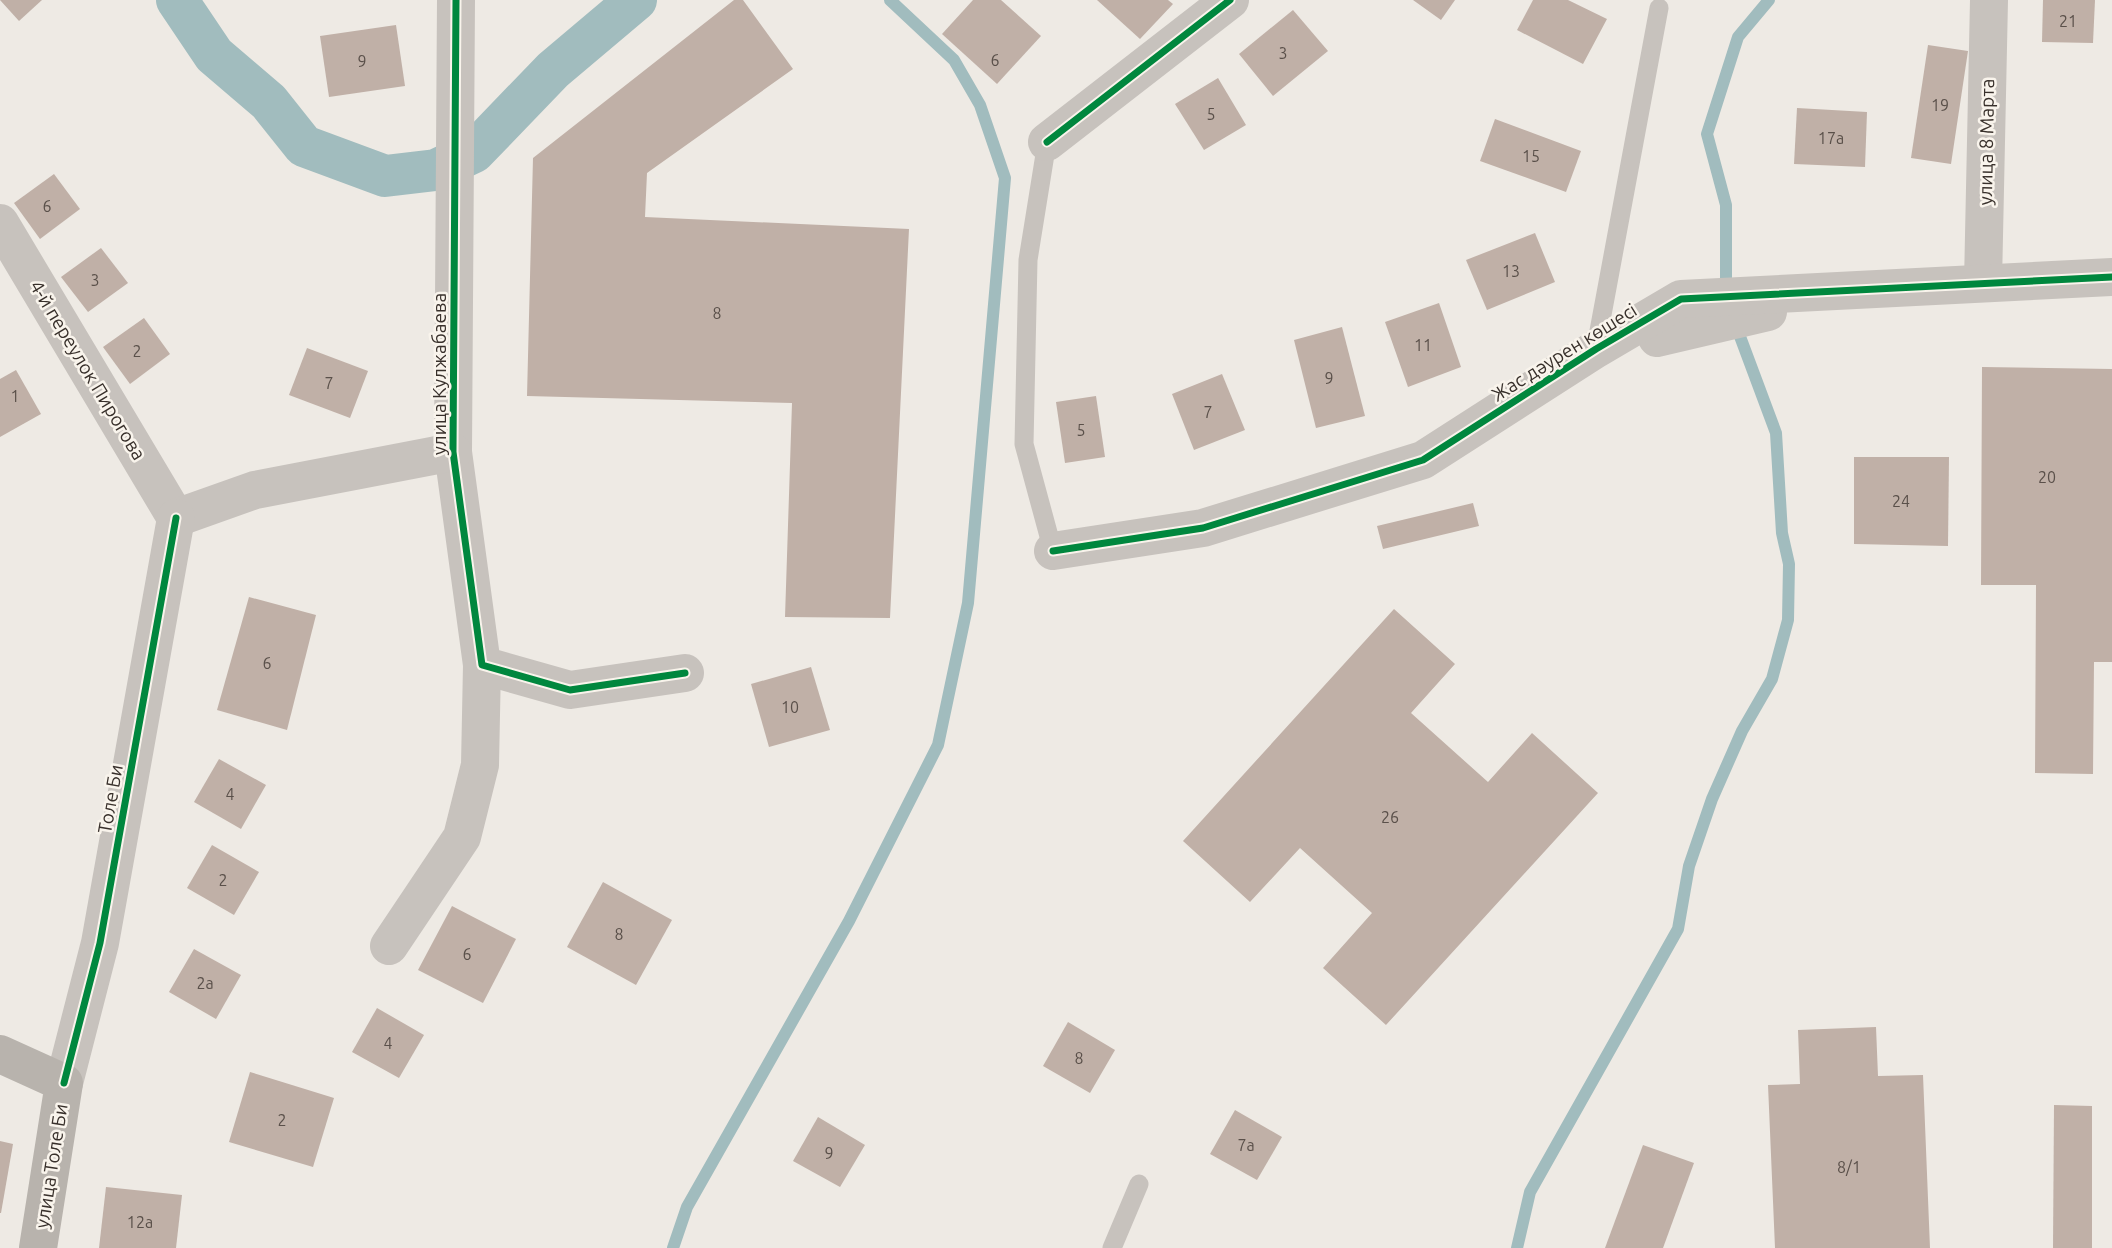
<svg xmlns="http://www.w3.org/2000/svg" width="2112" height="1248" font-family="Ubuntu,sans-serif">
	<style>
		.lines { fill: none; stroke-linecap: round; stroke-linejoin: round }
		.stream { stroke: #a1bcbe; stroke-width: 12 }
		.canal { stroke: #a1bcbe; stroke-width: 42 }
		.building { fill: #c0b0a7 }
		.lane { stroke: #c7c2bd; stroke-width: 19 }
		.street { stroke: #c7c2bd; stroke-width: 38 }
		.secondary { stroke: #b8b3ad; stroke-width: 38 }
		.cycleway-casing { stroke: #f9f4ec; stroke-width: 11 }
		.cycleway { stroke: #00873e; stroke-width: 7 }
		.labels { text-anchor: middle; stroke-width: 5; stroke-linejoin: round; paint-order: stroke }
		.number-label { font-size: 16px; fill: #5a504a }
		.street-label { font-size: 19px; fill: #38302b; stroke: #f9f4ec }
	</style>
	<rect width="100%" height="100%" fill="#eeeae4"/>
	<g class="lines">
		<!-- stream -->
		<g class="stream">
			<path d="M 1726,293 L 1726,205 L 1707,134 L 1738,37 L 1769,0"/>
			<path d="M 673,1248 L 687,1207 L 849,921 L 938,745 L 968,603 L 1005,178 L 980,105 L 954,60 L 890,0"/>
			<path d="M 1517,1248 L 1530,1192 L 1678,929 L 1689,866 L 1712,799 L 1742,731 L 1772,679 L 1788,620 L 1789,564 L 1782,533 L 1776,433 L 1735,323"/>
		</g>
		<!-- canal -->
		<path class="canal" d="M 177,0 L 214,55 L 269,102 L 304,146 L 385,176 L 436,170 L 474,152 L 553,70 L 636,0"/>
	</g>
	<!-- building -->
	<g class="building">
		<path d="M 0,0 L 42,0 L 19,21 Z"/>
		<path d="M 734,0 L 743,0 L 793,69 L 647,173 L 645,217 L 909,229 L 890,618 L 785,617 L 792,403 L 527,396 L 533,158 Z"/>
		<path d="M 973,0 L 1001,0 L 1041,36 L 997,84 L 942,34 Z"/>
		<path d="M 1097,0 L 1168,0 L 1173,4 L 1140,39 Z"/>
		<path d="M 1413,0 L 1455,0 L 1441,20 Z"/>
		<path d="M 1533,0 L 1568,0 L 1607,19 L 1583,64 L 1517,30 Z"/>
		<path d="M 2043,0 L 2095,0 L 2093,43 L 2042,42 Z"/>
		<path d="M 1293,10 L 1328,51 L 1273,96 L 1239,54 Z"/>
		<path d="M 396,25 L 405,86 L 329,97 L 320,36 Z"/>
		<path d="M 1928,45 L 1968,51 L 1951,164 L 1911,158 Z"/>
		<path d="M 1218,78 L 1246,125 L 1204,150 L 1175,104 Z"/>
		<path d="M 1797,108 L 1867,112 L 1865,167 L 1794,164 Z"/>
		<path d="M 1495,119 L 1581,151 L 1566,192 L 1480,161 Z"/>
		<path d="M 54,174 L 80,209 L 40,239 L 14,203 Z"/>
		<path d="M 1535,233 L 1555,282 L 1487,310 L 1466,260 Z"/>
		<path d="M 101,248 L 128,283 L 88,312 L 61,277 Z"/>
		<path d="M 1439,303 L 1461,367 L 1408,387 L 1385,322 Z"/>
		<path d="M 144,318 L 170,354 L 130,384 L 103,347 Z"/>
		<path d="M 1342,327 L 1365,416 L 1316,428 L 1294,340 Z"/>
		<path d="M 307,348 L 368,371 L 350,418 L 289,395 Z"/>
		<path d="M 1982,367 L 2112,369 L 2112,662 L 2094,662 L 2093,774 L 2035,773 L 2036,585 L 1981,585 Z"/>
		<path d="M 16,370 L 41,414 L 0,437 L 0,379 Z"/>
		<path d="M 1222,374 L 1245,430 L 1194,450 L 1172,394 Z"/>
		<path d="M 1096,396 L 1105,457 L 1065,463 L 1056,402 Z"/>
		<path d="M 1854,457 L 1949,457 L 1948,546 L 1854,544 Z"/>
		<path d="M 1473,503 L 1479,526 L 1383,549 L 1377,526 Z"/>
		<path d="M 249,597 L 316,615 L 287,730 L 217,710 Z"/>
		<path d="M 1394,609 L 1455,664 L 1411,713 L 1488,782 L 1532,733 L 1598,793 L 1386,1025 L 1323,968 L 1372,913 L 1300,848 L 1250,902 L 1183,841 Z"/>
		<path d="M 811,667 L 830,730 L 769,747 L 751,684 Z"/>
		<path d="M 219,759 L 266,785 L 241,829 L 194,802 Z"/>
		<path d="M 212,845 L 259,872 L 234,915 L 187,888 Z"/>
		<path d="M 603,882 L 672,920 L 636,985 L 567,947 Z"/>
		<path d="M 452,906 L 516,939 L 483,1003 L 418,970 Z"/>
		<path d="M 194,949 L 241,975 L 216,1019 L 169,992 Z"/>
		<path d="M 377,1008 L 424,1035 L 399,1078 L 352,1052 Z"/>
		<path d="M 1068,1022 L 1115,1050 L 1090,1093 L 1043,1066 Z"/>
		<path d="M 1876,1027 L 1878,1076 L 1923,1075 L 1930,1248 L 1775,1248 L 1768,1085 L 1800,1084 L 1798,1030 Z"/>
		<path d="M 250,1072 L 334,1098 L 313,1167 L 229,1142 Z"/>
		<path d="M 2054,1105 L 2092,1106 L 2092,1248 L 2053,1248 Z"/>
		<path d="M 1235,1110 L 1282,1137 L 1257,1180 L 1210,1154 Z"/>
		<path d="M 818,1117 L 865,1145 L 840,1187 L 793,1161 Z"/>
		<path d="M 0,1141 L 13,1144 L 1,1213 L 0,1213 Z"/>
		<path d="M 1643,1145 L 1694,1163 L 1663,1248 L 1605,1248 Z"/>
		<path d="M 106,1187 L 182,1195 L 176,1248 L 99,1248 Z"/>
	</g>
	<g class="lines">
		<!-- lane -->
		<g class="lane">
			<path d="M 1047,142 L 1028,260 L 1024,444 L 1053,551"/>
			<path d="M 1596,347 L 1659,8"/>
			<path d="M 1112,1248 L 1139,1184"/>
		</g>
		<!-- street -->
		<g class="street">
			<path d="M 456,0 L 453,452 L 482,665 L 570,690 L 685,673"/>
			<path d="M 1047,142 L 1230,0"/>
			<path d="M 0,223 L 176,518"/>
			<path d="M 1983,283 L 1989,0"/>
			<path d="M 1657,338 L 1768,312"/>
			<path d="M 176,518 L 255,490 L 453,452"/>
			<path d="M 1053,551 L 1203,528 L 1423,460 L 1596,349 L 1681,299 L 2112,277"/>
			<path d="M 389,946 L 462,837 L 480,765 L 482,665"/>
			<path d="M 64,1083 L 100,943 L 176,518"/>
		</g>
		<!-- secondary -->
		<path class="secondary" d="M 0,1054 L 64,1083 L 38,1248"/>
		<defs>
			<g id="cycleway">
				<path d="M 456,0 L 453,452 L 482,665 L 570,690 L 685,673"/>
				<path d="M 1047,142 L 1230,0"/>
				<path d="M 1053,551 L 1203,528 L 1423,460 L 1596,349 L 1681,299 L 2112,277"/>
				<path d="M 64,1083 L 100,943 L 176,518"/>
			</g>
		</defs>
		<!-- cycleway casing -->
		<use href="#cycleway" class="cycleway-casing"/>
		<!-- cycleway -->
		<use href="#cycleway" class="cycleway"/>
	</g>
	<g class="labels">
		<!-- number labels -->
		<g class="number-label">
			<text x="2068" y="27">21</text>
			<text x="1283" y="59">3</text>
			<text x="995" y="66">6</text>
			<text x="362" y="67">9</text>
			<text x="1940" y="111">19</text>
			<text x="1211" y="120">5</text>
			<text x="1831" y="144">17а</text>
			<text x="1531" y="162">15</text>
			<text x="47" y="212">6</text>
			<text x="1511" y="277">13</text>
			<text x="95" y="286">3</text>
			<text x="717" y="319">8</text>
			<text x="1423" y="351">11</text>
			<text x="137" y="357">2</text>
			<text x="1329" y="384">9</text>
			<text x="329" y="389">7</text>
			<text x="15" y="402">1</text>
			<text x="1208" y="418">7</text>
			<text x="1081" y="436">5</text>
			<text x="2047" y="483">20</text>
			<text x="1901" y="507">24</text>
			<text x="267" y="669">6</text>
			<text x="790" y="713">10</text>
			<text x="230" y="800">4</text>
			<text x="1390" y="823">26</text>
			<text x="223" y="886">2</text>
			<text x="619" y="940">8</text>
			<text x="467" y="960">6</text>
			<text x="205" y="989">2а</text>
			<text x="388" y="1049">4</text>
			<text x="1079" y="1064">8</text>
			<text x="282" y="1126">2</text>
			<text x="1246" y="1151">7а</text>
			<text x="829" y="1159">9</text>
			<text x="1849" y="1173">8/1</text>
			<text x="140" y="1228">12а</text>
		</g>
		<!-- street labels -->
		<g class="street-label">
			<text transform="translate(1986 142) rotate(-89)" y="7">улица 8 Марта</text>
			<text transform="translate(1564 352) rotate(-32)" y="7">Жас дәурен көшесі</text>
			<text transform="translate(88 370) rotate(59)" y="7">4-й переулок Пирогова</text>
			<text transform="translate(439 374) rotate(-90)" y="7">улица Кулжабаева</text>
			<text transform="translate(110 799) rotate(-80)" y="7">Толе Би</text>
			<text transform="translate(51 1166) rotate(-81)" y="7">улица Толе Би</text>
		</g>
	</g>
</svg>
